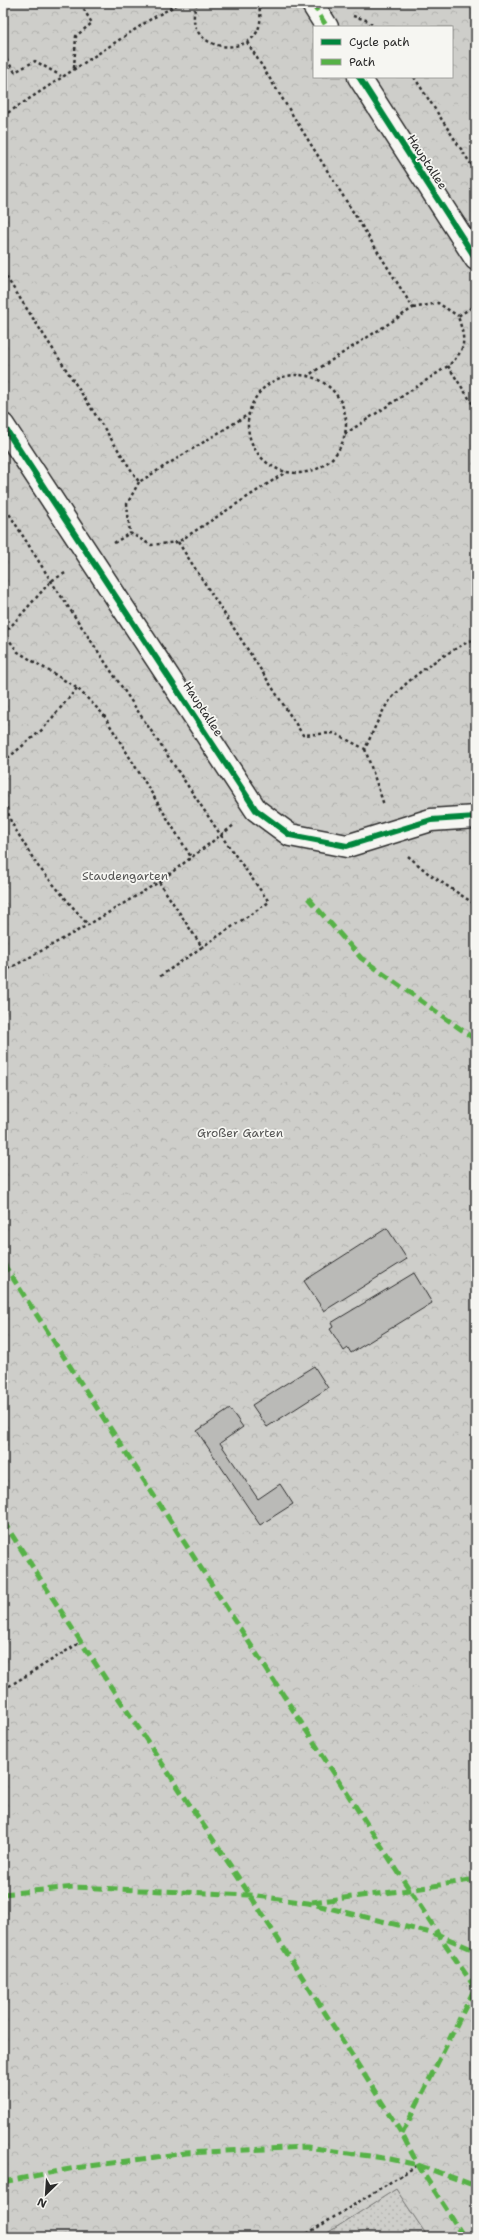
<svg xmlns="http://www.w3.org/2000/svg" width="479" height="2240" font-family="'Shantell Sans',sans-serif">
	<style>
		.grass { fill: url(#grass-dots); stroke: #7c7c7a }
		.forest { fill: url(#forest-crowns); stroke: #7c7c7a; fill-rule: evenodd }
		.building { fill: #babab7; stroke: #2b2b2b }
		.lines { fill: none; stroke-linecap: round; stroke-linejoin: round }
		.minor-casing { stroke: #2b2b2b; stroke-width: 25 }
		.path { stroke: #2b2b2b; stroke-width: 2.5; stroke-dasharray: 3 3; stroke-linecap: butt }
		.minor { stroke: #f6f6f2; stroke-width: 22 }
		.quiet { stroke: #56b246; stroke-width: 5; stroke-dasharray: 10 5; stroke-linecap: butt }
		.cycleway-casing { stroke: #f6f6f2; stroke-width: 8 }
		.cycleway { stroke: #00873e; stroke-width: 6 }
		.labels { text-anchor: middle; stroke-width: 3.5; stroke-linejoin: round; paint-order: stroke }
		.street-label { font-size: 12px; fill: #2b2b2b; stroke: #f6f6f2 }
		.park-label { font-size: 12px; fill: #545453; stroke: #f6f6f2 }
	</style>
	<defs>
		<pattern id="grass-dots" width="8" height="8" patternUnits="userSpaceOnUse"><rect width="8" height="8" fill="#cececa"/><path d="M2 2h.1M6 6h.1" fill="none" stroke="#b1b1ae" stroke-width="1.8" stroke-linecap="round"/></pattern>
		<pattern id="forest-crowns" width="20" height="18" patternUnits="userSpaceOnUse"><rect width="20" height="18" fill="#cececa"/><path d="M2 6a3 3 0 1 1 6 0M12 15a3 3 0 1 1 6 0" fill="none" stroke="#b1b1ae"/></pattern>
	</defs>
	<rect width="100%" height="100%" fill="#eeeeea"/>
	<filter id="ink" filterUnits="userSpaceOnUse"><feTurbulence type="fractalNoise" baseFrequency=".025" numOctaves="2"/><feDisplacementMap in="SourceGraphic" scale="8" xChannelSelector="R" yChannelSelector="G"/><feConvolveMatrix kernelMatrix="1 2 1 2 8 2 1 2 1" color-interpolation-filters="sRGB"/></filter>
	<g filter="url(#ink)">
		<!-- grass -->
		<path class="grass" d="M 396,2189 L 428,2237 L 321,2237 Z"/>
		<!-- forest -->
		<path class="forest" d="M 3,3 L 476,3 L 476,2237 L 428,2237 L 396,2189 L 321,2237 L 3,2237 ZM 314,27 L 452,27 L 452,77 L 314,77 Z"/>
		<!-- building -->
		<g class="building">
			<path d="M 387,1228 L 407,1259 L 324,1311 L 304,1281 Z"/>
			<path d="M 414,1273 L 432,1303 L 351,1353 L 348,1348 L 344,1351 L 330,1329 L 333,1327 L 331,1323 Z"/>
			<path d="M 314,1366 L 328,1388 L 267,1427 L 252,1405 Z"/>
			<path d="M 230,1409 L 243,1427 L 220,1443 L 258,1499 L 280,1484 L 293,1504 L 260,1525 L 197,1431 Z"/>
		</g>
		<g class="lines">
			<defs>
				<g id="minor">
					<path d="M 312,3 L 327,27"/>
					<path d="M 359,77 L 476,259"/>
					<path d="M 3,425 L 256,810 L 290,835 L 347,846 L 431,820 L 476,817"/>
				</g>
			</defs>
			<!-- minor casing -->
			<use href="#minor" class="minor-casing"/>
			<!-- path -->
			<g class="path">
				<path d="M 197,3 C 175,57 277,65 258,3"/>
				<path d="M 353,16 L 366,20 L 375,27"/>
				<path d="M 247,42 L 413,308 L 307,376"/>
				<path d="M 3,55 L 15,72 L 35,61 L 61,76"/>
				<path d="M 74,68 L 76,36 L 92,23 L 81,5 L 82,3"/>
				<path d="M 414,77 L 476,172"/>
				<path d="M 3,116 L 151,19 L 180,3"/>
				<path d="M 3,272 L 139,482 L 249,414"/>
				<path d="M 413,308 L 438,303 L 458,316"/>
				<path d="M 448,366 L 476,409"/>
				<circle cx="297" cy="424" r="49"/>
				<path d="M 345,434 L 448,366 C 468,348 465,340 458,316 L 476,305"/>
				<path d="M 139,482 L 127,504 L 130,533 L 151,545 L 178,542 L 286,472"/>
				<path d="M 3,504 L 51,581 L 220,834 L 269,902 L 202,947"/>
				<path d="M 178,542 L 303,735 L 334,733 L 365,749 C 372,734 381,711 391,699 C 413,674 445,653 476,638"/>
				<path d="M 114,543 L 130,533"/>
				<path d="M 3,632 L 18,652 L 77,688 L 103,714 L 191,857"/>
				<path d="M 4,634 L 51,581 L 67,572"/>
				<path d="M 365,749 L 384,805"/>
				<path d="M 3,762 L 43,729 L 77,688"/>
				<path d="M 3,796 L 11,822 L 37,865 L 88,925"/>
				<path d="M 408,856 L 429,874 L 476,905"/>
				<path d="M 159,882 L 202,947 L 159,977"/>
				<path d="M 3,972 L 88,925 L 159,882 L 234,825"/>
				<path d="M 3,1719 L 6,1717 L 6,1688 L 81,1642"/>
				<path d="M 302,2237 L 418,2165"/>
			</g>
			<!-- minor -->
			<use href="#minor" class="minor"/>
			<!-- quiet -->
			<g class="quiet">
				<path d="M 312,3 L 327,27"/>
				<path d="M 308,898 L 361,958 L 476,1040"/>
				<path d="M 3,1263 L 439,1935 L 476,1989"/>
				<path d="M 3,1521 L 81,1642 L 250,1895 L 402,2134 L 418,2165 L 464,2237"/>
				<path d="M 3,1894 L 74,1887 L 250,1895 L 308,1903 L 439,1935 L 476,1951"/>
				<path d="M 312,1902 L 409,1890 L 476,1879"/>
				<path d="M 402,2134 L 476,1986"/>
				<path d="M 3,2182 L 75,2168 L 186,2153 L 307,2147 L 390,2159 L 418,2165 L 476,2186"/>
			</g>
			<defs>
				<g id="cycleway">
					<path d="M 359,77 L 476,259"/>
					<path d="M 3,425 L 256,810 L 290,835 L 347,846 L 431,820 L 476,817"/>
				</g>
			</defs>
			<!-- cycleway casing -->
			<use href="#cycleway" class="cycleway-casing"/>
			<!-- cycleway -->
			<use href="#cycleway" class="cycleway"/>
		</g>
	</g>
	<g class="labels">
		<!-- street labels -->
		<g class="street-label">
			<text transform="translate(427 162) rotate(57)" y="4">Hauptallee</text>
			<text transform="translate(203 709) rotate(57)" y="4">Hauptallee</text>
		</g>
		<!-- park labels -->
		<g class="park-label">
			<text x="125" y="880">Staudengarten</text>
			<text x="240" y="1137">Großer Garten</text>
		</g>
	</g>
	<!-- margin -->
	<rect width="479" height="2240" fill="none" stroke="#f6f6f2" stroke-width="16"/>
	<rect x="8" y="8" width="463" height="2224" fill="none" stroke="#2b2b2b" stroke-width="1.5" filter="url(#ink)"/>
	<!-- legend -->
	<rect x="313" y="26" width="140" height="52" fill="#f6f6f2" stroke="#a5a5a2"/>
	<rect x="321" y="39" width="20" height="6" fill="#00873e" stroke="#a5a5a2"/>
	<text x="349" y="46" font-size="12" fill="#2b2b2b">Cycle path</text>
	<rect x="321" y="59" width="20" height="6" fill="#56b246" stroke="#a5a5a2"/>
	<text x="349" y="66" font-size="12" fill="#2b2b2b">Path</text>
	<!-- north arrow -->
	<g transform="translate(46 2194) rotate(205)" stroke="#f6f6f2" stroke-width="3" paint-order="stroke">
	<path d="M0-3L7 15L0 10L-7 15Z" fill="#2b2b2b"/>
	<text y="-6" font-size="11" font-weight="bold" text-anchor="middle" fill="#2b2b2b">N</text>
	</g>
</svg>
